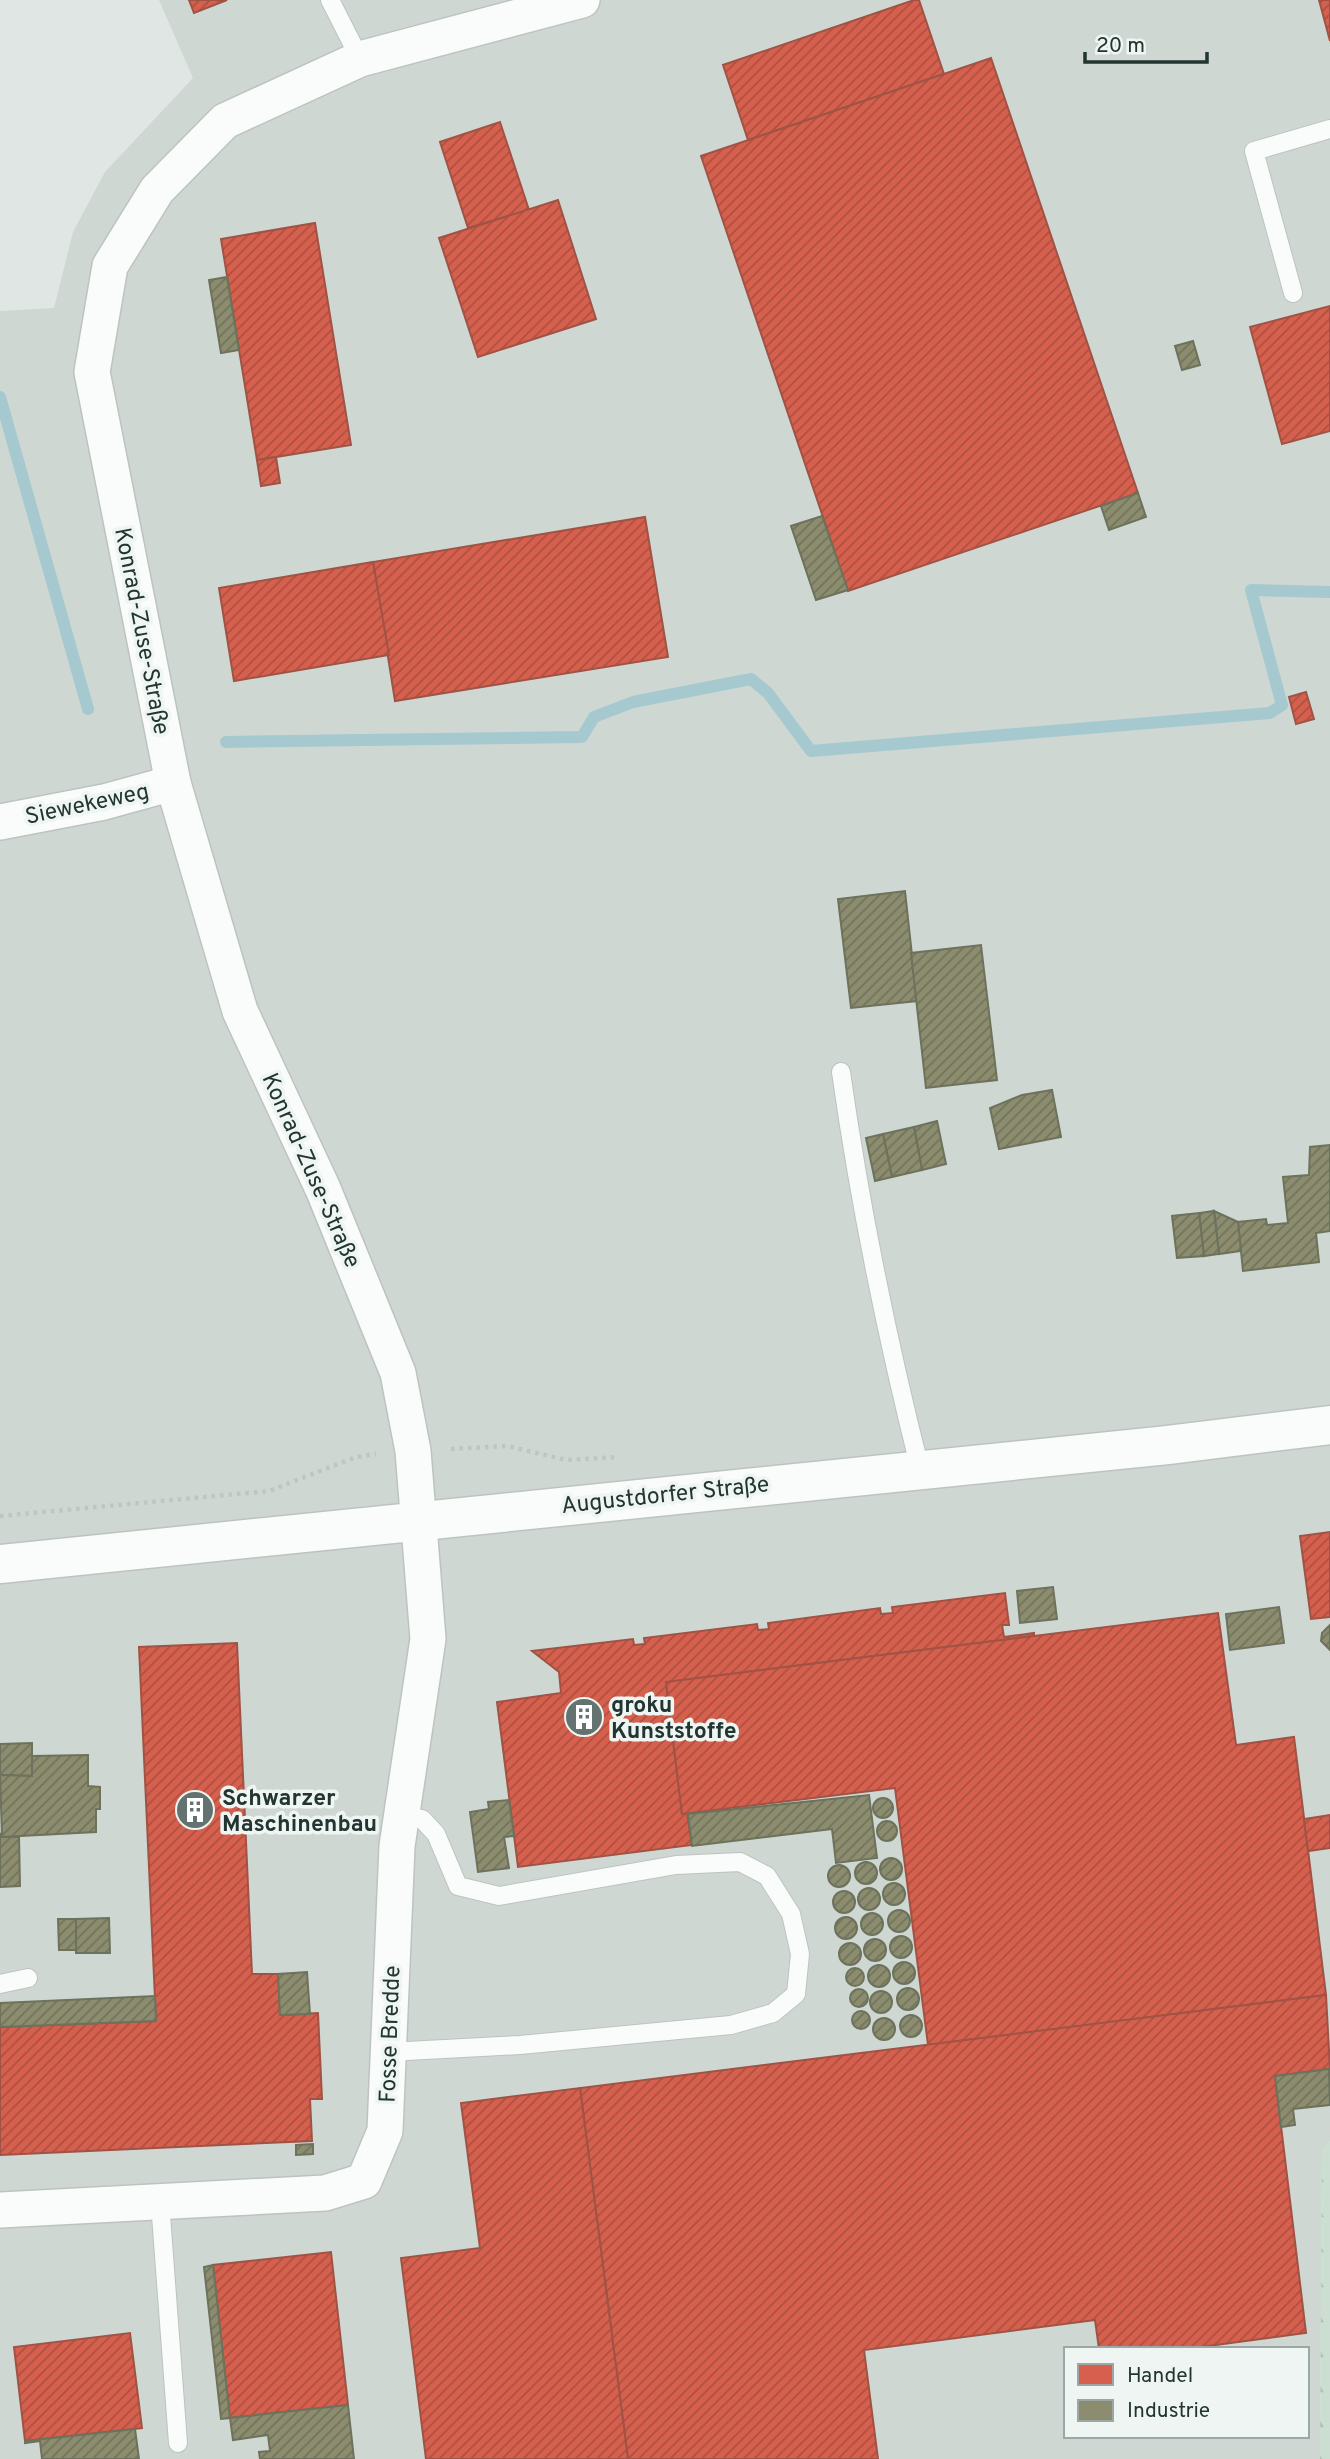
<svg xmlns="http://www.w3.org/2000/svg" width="1330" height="2459" font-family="Overpass,sans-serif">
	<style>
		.built { fill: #cfd7d3; fill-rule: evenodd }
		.forest { fill: url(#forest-firs) }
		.shops { fill: url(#shops-hatch); stroke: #a05345; stroke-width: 2 }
		.industry { fill: url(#industry-hatch); stroke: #6c725c; stroke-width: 2 }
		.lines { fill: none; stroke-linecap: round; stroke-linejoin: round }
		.stream { stroke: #a5c9cf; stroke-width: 12 }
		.lane-casing { stroke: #bdc3c0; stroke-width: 20 }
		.street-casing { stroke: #bdc3c0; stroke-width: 38 }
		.secondary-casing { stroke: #bdc3c1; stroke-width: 41 }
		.path { stroke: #bfc5c4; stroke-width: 4.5; stroke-dasharray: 3.5 5; stroke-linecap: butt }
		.lane { stroke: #fafbfb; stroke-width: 18 }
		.street { stroke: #fafbfb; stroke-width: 35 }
		.secondary { stroke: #fafbfb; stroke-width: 38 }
		.labels { text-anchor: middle; stroke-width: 7; stroke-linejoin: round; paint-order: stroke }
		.street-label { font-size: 23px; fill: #223531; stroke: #eef5f2 }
		.poi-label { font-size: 23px; font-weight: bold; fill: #223531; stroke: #eef5f2; text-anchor: start }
	</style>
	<defs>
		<pattern id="forest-firs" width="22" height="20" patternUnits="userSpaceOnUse" patternTransform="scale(1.75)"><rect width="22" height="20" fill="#cbded1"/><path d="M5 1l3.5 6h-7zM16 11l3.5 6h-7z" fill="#aebfb4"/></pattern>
		<pattern id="shops-hatch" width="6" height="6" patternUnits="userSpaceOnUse" patternTransform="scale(1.75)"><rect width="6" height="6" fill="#d6604d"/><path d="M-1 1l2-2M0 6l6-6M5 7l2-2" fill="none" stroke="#ad5041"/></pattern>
		<pattern id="industry-hatch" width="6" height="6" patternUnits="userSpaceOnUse" patternTransform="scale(1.75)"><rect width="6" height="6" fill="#8c8c6e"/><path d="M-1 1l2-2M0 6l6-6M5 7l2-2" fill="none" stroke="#72735b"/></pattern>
	</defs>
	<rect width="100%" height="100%" fill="#e0e6e3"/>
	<!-- built -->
	<path class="built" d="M 159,0 L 1330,0 L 1330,2141 L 1322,2149 L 1320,2459 L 0,2459 L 0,311 L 54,308 L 73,232 L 105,172 L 193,78 ZM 1066,2349 L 1307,2349 L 1307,2436 L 1066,2436 Z"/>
	<!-- forest -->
	<path class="forest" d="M 1330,2141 L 1330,2459 L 1320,2459 L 1322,2149 Z"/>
	<!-- shops -->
	<g class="shops">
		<path d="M 189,0 L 227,0 L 194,13 Z"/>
		<path d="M 914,0 L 919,0 L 944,74 L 748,140 L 723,65 Z"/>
		<path d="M 1319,0 L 1330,0 L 1330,41 Z"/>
		<path d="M 991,58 L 1138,493 L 848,591 L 701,156 Z"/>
		<path d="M 500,122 L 529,210 L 468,228 L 440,142 Z"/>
		<path d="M 558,200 L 596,319 L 478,357 L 439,238 Z"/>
		<path d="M 315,223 L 351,445 L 257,460 L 221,239 Z"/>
		<path d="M 1330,306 L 1330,431 L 1282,444 L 1250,327 Z"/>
		<path d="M 276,457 L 280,483 L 261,486 L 257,460 Z"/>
		<path d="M 645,517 L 668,657 L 395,701 L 373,562 Z"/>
		<path d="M 373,562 L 389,655 L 234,681 L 219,588 Z"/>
		<path d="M 1306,692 L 1314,719 L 1296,724 L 1289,697 Z"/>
		<path d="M 1330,1532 L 1330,1617 L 1311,1619 L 1300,1536 Z"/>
		<path d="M 1005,1593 L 1009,1625 L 1002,1625 L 1004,1637 L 1034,1633 L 1034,1636 L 666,1682 L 682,1814 L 687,1813 L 692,1845 L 518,1867 L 497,1702 L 561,1693 L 559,1672 L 532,1651 L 633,1639 L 634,1645 L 645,1644 L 644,1638 L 757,1624 L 758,1630 L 769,1629 L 768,1623 L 880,1608 L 881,1614 L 893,1613 L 892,1607 Z"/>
		<path d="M 1218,1613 L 1236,1745 L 1294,1737 L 1326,1995 L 928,2045 L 895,1788 L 682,1814 L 666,1682 Z"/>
		<path d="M 237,1643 L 252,1974 L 278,1974 L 280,2015 L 318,2013 L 322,2099 L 310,2099 L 312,2141 L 0,2155 L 0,2027 L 156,2021 L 139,1647 Z"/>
		<path d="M 1330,1815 L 1330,1848 L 1308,1851 L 1304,1819 Z"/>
		<path d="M 1326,1995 L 1330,2069 L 1275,2076 L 1306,2333 L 1186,2349 L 1099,2349 L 1095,2320 L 864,2350 L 878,2459 L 628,2459 L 580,2088 Z"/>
		<path d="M 580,2088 L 628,2459 L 426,2459 L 401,2258 L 480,2248 L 461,2103 Z"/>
		<path d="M 331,2252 L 348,2405 L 230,2418 L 213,2265 Z"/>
		<path d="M 130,2333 L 142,2428 L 25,2441 L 14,2347 Z"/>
	</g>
	<!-- industry -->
	<g class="industry">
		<path d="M 227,277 L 239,350 L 221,353 L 209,280 Z"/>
		<path d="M 1193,341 L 1200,365 L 1182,370 L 1175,346 Z"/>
		<path d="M 1138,493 L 1146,517 L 1109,530 L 1101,506 Z"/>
		<path d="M 822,516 L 848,590 L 816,600 L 791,526 Z"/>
		<path d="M 905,891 L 917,1001 L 851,1008 L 838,899 Z"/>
		<path d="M 981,945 L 997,1080 L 926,1088 L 911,953 Z"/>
		<path d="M 1052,1090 L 1061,1137 L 999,1149 L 990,1108 L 1022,1095 Z"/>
		<path d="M 937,1121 L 946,1164 L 922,1170 L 914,1127 Z"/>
		<path d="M 914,1127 L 922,1170 L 892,1177 L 883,1134 Z"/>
		<path d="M 883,1134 L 892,1177 L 875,1181 L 866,1138 Z"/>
		<path d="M 1330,1145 L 1330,1231 L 1316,1233 L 1319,1262 L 1243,1271 L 1238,1222 L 1266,1219 L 1267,1225 L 1288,1223 L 1283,1177 L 1309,1175 L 1310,1147 Z"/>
		<path d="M 1214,1211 L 1238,1222 L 1241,1251 L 1219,1254 Z"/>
		<path d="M 1214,1211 L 1219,1254 L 1204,1256 L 1199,1213 Z"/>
		<path d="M 1199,1213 L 1204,1256 L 1177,1258 L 1172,1216 Z"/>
		<path d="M 1053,1587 L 1057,1619 L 1020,1623 L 1017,1591 Z"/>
		<path d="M 1279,1607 L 1284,1643 L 1230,1650 L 1226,1614 Z"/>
		<path d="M 1330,1625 L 1330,1650 L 1321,1641 L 1322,1633 Z"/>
		<path d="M 32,1743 L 32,1776 L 0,1775 L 0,1744 Z"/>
		<path d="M 88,1755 L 88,1786 L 100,1787 L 100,1809 L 96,1809 L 96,1832 L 2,1837 L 0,1775 L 32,1776 L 32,1756 Z"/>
		<path d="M 869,1795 L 877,1858 L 836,1863 L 832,1829 L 692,1846 L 688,1814 Z"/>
		<circle cx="883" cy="1808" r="10"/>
		<path d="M 509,1800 L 514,1836 L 504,1837 L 509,1868 L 478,1872 L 470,1812 L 489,1809 L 488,1802 Z"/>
		<circle cx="887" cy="1831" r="10"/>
		<path d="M 0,1833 L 2,1837 L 19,1837 L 20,1886 L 0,1887 Z"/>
		<circle cx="891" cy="1869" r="11"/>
		<circle cx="866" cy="1873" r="11"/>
		<circle cx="839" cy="1876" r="11"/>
		<circle cx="894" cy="1894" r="11"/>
		<circle cx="869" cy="1899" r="11"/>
		<circle cx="844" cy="1902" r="11"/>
		<circle cx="899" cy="1921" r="11"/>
		<circle cx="872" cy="1924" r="11"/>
		<circle cx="846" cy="1928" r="11"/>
		<path d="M 109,1918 L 110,1953 L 76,1953 L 76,1919 Z"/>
		<path d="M 58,1919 L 76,1919 L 76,1950 L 59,1950 Z"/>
		<circle cx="901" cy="1947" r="11"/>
		<circle cx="875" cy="1950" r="11"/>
		<circle cx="850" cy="1954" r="11"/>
		<circle cx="904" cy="1973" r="11"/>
		<circle cx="879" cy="1976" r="11"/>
		<circle cx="855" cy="1977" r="9"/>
		<path d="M 307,1972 L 310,2014 L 280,2015 L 278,1974 Z"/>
		<circle cx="908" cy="1999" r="11"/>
		<circle cx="859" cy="1998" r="9"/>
		<circle cx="881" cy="2002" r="11"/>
		<path d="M 155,1996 L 156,2021 L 0,2027 L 0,2003 Z"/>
		<circle cx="861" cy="2020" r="9"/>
		<circle cx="911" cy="2026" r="11"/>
		<circle cx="884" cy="2029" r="11"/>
		<path d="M 1329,2069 L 1330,2105 L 1293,2109 L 1295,2125 L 1281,2127 L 1275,2076 Z"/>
		<path d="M 313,2144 L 313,2154 L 296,2155 L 296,2145 Z"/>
		<path d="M 213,2265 L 230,2418 L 221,2419 L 204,2267 Z"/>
		<path d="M 348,2405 L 354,2459 L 260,2459 L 259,2452 L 270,2451 L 268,2435 L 233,2440 L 230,2418 Z"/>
		<path d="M 135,2429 L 139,2459 L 42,2459 L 40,2441 L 25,2443 L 25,2441 Z"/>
	</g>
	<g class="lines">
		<!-- stream -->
		<g class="stream">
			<path d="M 0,397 L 88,709"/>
			<path d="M 226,742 L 582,737 L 594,717 L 633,702 L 751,679 L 768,693 L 811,751 L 1270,713 L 1282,705 L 1251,590 L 1330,592"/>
		</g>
		<defs>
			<g id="lane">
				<path d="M 330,0 L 360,59"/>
				<path d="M 1293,293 L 1254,151 L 1330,129"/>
				<path d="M 841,1072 C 860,1206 887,1338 920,1469"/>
				<path d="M 0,1984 L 28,1978"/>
				<path d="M 388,2052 L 520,2045 L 731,2025 L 773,2013 L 796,1994 L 800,1954 L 791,1914 L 767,1876 L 740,1862 L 676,1865 L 499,1896 L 458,1886 L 436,1834 L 422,1819 L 401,1815"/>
				<path d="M 160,2202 L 178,2443"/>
			</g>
			<g id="street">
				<path d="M 0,822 L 104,802 L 173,783"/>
				<path d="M 0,2210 L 325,2193 L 364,2181 L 385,2131 L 397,1846 L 428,1639 L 413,1451 L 398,1373 L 323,1189 L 240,1011 L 173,783 L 92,372 L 110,266 L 157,190 L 225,121 L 360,59 L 582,0"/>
			</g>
			<path id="secondary" d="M 0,1564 L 1168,1445 L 1330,1425"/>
		</defs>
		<!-- lane casing -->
		<use href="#lane" class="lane-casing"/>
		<!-- street casing -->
		<use href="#street" class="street-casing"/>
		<!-- secondary casing -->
		<use href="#secondary" class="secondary-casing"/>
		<!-- path -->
		<g class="path">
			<path d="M 451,1449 L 507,1446 L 566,1460 L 619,1457"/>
			<path d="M 0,1516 L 269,1491 L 356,1457 L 376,1454"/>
		</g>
		<!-- lane -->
		<use href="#lane" class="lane"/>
		<!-- street -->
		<use href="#street" class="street"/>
		<!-- secondary -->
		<use href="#secondary" class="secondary"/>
	</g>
	<!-- icons -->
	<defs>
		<symbol id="building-disc" viewBox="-11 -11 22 22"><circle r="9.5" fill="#64736f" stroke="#eef5f2"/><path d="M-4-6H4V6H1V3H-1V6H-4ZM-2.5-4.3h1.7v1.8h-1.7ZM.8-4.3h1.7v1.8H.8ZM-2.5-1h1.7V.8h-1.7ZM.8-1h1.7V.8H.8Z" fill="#fff"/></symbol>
	</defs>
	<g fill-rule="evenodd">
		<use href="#building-disc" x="562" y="1695" width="44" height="44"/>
		<use href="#building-disc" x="173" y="1788" width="44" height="44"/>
	</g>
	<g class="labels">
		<!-- street labels -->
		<g class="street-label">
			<text transform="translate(143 631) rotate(79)" y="8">Konrad-Zuse-Straße</text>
			<text transform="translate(87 803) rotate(-12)" y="8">Siewekeweg</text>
			<text transform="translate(312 1170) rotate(66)" y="8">Konrad-Zuse-Straße</text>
			<text transform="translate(665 1494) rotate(-6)" y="8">Augustdorfer Straße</text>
			<text transform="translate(389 2034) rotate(-88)" y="8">Fosse Bredde</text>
		</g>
		<!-- poi labels -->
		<g class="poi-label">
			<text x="611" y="1712">groku<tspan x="611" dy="26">Kunststoffe</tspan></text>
			<text x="222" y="1805">Schwarzer<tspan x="222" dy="26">Maschinenbau</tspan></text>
		</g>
	</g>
	<!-- legend -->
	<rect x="1064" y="2347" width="245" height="91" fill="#eef5f2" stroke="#9ca8a5" stroke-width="2"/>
	<rect x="1078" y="2364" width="35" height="21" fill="#d6604d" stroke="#9ca8a5" stroke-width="2"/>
	<text x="1127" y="2382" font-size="21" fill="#223531">Handel</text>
	<rect x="1078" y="2400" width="35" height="21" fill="#8c8c6e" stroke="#9ca8a5" stroke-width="2"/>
	<text x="1127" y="2417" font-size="21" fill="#223531">Industrie</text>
	<!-- scale -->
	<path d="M1085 52v10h122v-10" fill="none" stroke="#223531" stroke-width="3.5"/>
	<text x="1096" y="52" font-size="21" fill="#223531" stroke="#eef5f2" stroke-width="5" paint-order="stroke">20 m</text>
</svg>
